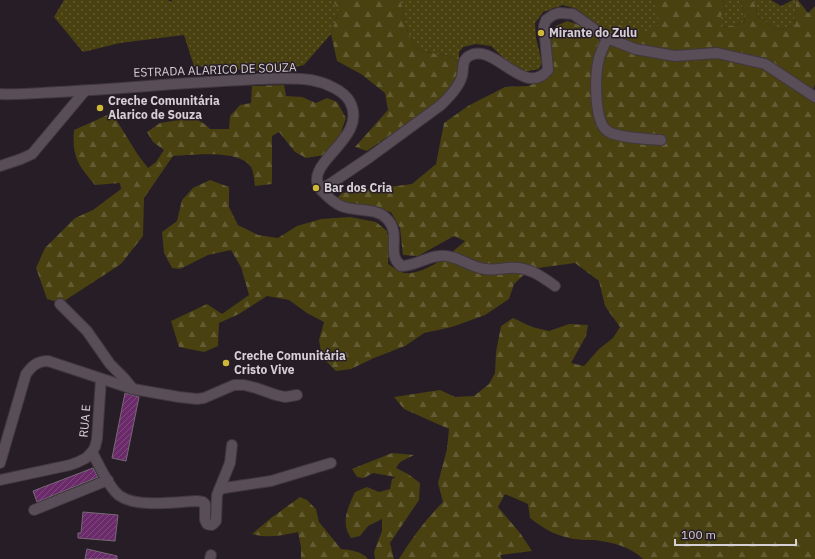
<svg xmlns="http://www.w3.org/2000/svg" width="815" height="559" font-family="'IBM Plex Sans',sans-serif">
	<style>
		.green { fill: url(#green-dots) }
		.forest { fill: url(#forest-firs) }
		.building { fill: url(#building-hatch); stroke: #766a75 }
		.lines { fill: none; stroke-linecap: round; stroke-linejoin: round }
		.minor-casing { stroke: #40373f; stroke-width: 12 }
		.minor { stroke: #594d58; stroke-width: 10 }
		.poi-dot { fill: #cfb837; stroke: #271d26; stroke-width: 1.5 }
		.labels { text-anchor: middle; stroke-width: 3; stroke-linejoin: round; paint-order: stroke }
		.poi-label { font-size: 12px; font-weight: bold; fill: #d6cfd5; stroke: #271d26; text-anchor: start }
		.street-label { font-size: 12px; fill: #d6cfd5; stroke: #271d26 }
	</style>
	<defs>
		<pattern id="green-dots" width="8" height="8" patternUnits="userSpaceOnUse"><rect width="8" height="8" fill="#4a4111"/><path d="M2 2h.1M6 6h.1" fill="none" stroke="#635b33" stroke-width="1.8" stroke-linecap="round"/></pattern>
		<pattern id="forest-firs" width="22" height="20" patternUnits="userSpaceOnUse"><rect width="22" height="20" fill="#4a4111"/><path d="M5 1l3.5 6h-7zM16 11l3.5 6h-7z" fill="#635b33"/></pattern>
		<pattern id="building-hatch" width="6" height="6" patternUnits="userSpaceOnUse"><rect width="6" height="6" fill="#6b2a69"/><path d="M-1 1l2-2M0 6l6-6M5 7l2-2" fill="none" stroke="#7f487e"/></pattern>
	</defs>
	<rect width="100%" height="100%" fill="#271d26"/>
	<!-- green -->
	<g class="green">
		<path d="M 64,0 L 168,0 L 171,2 L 172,0 L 332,0 L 339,10 L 331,34 L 304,65 L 273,72 L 194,66 L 184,35 L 120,43 L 83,52 L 54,17 Z"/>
		<path d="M 401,0 L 653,0 L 661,24 L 648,33 L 629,33 L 605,29 L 608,37 L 577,9 L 563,5 L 543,12 L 535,23 L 536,38 L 542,63 L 539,69 L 524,72 L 514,68 L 491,46 L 476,44 L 463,47 L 459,52 L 459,62 L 450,56 L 420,51 L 408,33 L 403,14 Z"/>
		<path d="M 723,0 L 741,0 L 745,21 L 737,25 L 721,27 L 721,16 L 726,9 Z"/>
		<path d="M 752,0 L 771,0 L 781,6 L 793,0 L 796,0 L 794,26 L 776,30 L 758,16 L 755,4 Z"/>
	</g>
	<!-- forest -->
	<g class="forest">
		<path d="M 332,0 L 401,0 L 403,14 L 408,33 L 420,51 L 450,56 L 459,62 L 456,81 L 445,97 L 367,151 L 355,147 L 388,110 L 385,93 L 361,74 L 337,61 L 331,34 L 339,10 Z"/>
		<path d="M 653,0 L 723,0 L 726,9 L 721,16 L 721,27 L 737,25 L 745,21 L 741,0 L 752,0 L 755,4 L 758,16 L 776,30 L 794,26 L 796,0 L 798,0 L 808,13 L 815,6 L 815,84 L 813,90 L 766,62 L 717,51 L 675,54 L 608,37 L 605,29 L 620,25 C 635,37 645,34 660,24 Z"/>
		<path d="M 567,21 L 583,26 L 635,50 L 717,54 L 765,65 L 815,97 L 815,559 L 643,559 C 631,547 612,542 595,540 C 588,540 581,540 574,539 C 554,535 546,530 530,518 L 528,504 L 505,494 L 498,507 L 520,533 L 532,551 L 500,555 L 502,559 L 399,559 C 412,538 426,519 443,502 L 438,483 L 447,449 L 449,429 L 404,409 L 394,397 L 440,390 L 455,397 L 474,396 L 489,384 L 495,373 L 496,352 L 501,326 L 513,318 L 532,327 L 549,331 L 569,324 L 588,325 L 586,336 L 571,363 L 584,366 L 599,349 L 613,338 L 620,327 L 605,306 L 599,281 L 575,263 L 530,269 L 514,284 L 509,299 L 485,315 L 452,327 L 424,333 L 405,346 L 374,358 L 351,369 L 336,371 L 322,357 L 319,340 L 324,322 L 307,313 L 289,300 L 267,296 L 239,314 L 219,323 L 218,346 L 204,352 L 179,347 L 171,321 L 207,304 L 222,314 L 249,295 L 241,267 L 231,250 L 208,255 L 180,269 L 172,268 L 164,253 L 162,232 L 177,221 L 182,200 L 193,188 L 210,180 L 229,187 L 229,207 L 238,225 L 258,235 L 278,238 L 297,226 L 321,219 L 350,217 L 376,222 L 387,231 L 389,245 L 388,264 C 393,267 399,272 405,273 C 424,275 451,254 465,241 L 454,236 L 418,256 L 403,255 L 400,228 L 391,212 L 345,204 L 337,198 L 342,193 L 412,184 L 436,164 L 444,123 L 468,106 L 505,87 L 528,86 L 551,76 L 550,38 L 556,26 Z"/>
		<path d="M 284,85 L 286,96 L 302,97 L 316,103 L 327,98 L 337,102 L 346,118 L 339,138 L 325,155 L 306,158 L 295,152 L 279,132 L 272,136 L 272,184 L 255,186 C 254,180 254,172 251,167 C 240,149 192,155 173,156 L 144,198 L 143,236 L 121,264 L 61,303 L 47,299 L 36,268 L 45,248 L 75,218 L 93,210 L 121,189 L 120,183 L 95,185 C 78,165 72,157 74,130 L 112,113 L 138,155 L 148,168 L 156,162 L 164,150 L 153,142 L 147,132 L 160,123 L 179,120 L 188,113 C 195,119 204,122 210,129 L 229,129 L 230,116 L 240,105 L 251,103 L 252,86 Z"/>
		<path d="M 392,453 L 414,455 L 400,462 L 396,468 L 408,474 L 420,483 L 419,500 L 390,543 L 394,559 L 375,559 L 374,552 L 382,531 L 382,519 L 368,526 L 360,536 L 351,538 C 340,522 348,508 355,492 L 367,487 L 379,492 L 390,489 L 392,479 L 396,477 L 373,473 L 364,478 L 357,477 L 352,469 Z"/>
		<path d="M 300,497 L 307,500 L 316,509 L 319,522 L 341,549 C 351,550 361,551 368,559 L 301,559 L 301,547 L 298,532 C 283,535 267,539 252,534 L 271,518 Z"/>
	</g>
	<!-- building -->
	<g class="building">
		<path d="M 125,393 L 139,397 L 126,461 L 112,458 Z"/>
		<path d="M 93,468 L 98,477 L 37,502 L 33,491 Z"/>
		<path d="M 83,512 L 118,515 L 115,541 L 78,538 L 78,533 L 81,533 Z"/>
		<path d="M 87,549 L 117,556 L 117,559 L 85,559 Z"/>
	</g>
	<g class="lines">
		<defs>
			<g id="minor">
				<path d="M 607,38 C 605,44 601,51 599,58 C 595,74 593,124 609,132 C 620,138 647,139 661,140"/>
				<path d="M 0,94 C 19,95 38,93 57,92 C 113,89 168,84 223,81 C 252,80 283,76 311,80 C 323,82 344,90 350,102 C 369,139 302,162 320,189 L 330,184 L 370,157 L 441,105 C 449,97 459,87 462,76 C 464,69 461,61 469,56 C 494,41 524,99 548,70 L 544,26 L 546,20 L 553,15 L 559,13 L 573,14 L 607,38 L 635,49 L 675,56 L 717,53 L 765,64 L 815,97"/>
				<path d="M 0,166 L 21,159 L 32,154 L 84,92"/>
				<path d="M 320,189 C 326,195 333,203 341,206 C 355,212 375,207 386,218 C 403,234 385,253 401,266 C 415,266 426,257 439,256 C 454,254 467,265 480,268 C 489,271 498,269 508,268 C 527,266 540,275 555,286"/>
				<path d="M 60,304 L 87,331 L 110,364 L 124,378 L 133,389"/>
				<path d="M 92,452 C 98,463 110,490 120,496 C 137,508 177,502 197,501 L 203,502 L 205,504 L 205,520 L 207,524 C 212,526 213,525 216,521 L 217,495 L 219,490 L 224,488 L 271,481 L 331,463"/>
				<path d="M 0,463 L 26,374 C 32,366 37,361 48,361 L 133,389 L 179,397 L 197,399 L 204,398 L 234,385 L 244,385 L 256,388 L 276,395 L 285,397 L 297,395"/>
				<path d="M 0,480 L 70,465 L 78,462 L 86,458 L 92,452 L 95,447 L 97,439 L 101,379"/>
				<path d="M 219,490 L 230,463 L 232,445"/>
				<path d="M 34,510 L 108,480"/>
				<path d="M 210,559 L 211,555"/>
			</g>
		</defs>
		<!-- minor casing -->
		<use href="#minor" class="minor-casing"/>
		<!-- minor -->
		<use href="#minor" class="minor"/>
	</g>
	<!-- markers -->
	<g class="poi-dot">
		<circle cx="541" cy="33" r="4"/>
		<circle cx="100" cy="108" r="4"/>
		<circle cx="316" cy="188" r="4"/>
		<circle cx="226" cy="363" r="4"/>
	</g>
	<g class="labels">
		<!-- poi labels -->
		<g class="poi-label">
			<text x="549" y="37">Mirante do Zulu</text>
			<text x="108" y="105">Creche Comunitária<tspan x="108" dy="14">Alarico de Souza</tspan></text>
			<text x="324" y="192">Bar dos Cria</text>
			<text x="234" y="360">Creche Comunitária<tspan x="234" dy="14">Cristo Vive</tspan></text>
		</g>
		<!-- street labels -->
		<g class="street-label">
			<text transform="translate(215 70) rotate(-2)" y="4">ESTRADA ALARICO DE SOUZA</text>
			<text transform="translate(85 421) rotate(-85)" y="4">RUA E</text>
		</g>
	</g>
	<!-- scale -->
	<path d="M675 539v6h121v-6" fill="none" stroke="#d6cfd5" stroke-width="2"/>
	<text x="681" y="539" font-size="12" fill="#d6cfd5" stroke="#271d26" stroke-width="3" paint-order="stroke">100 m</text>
</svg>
